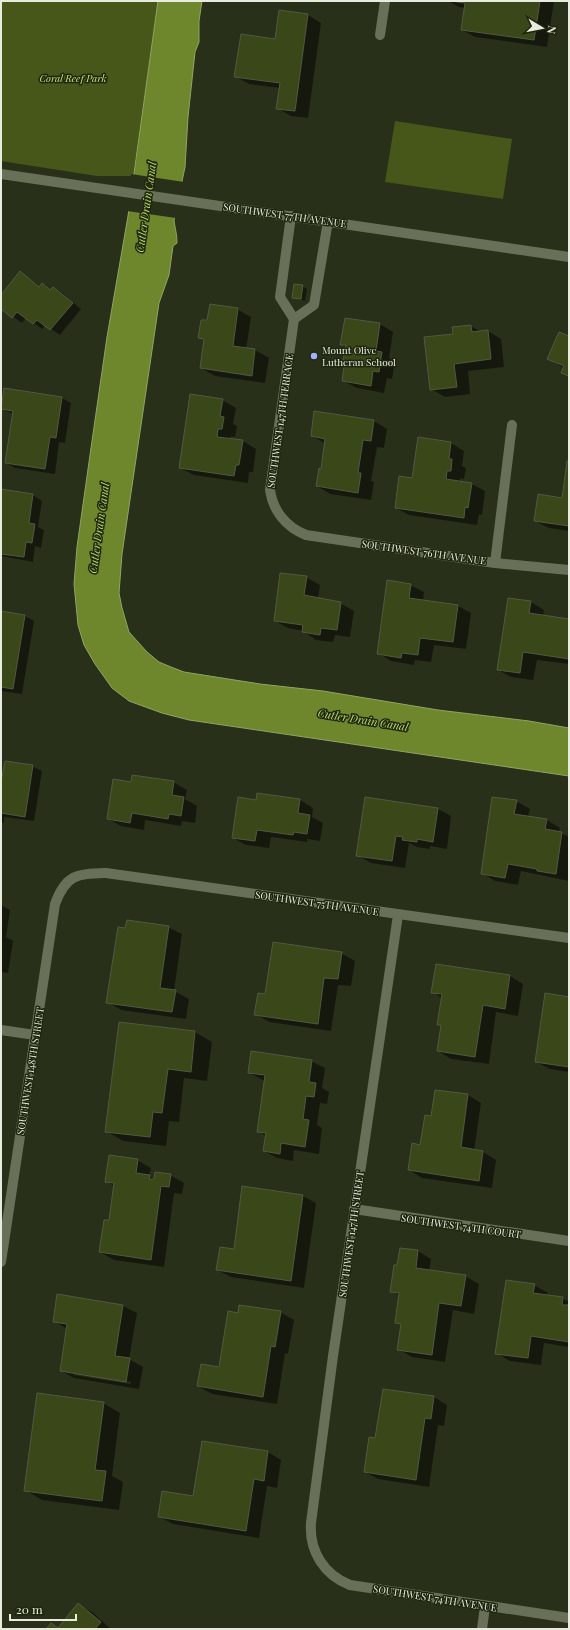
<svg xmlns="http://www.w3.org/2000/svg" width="570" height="1630" font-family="'Playfair Display',serif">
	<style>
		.green { fill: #475719 }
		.water { fill: #6e872c; stroke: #92a561 }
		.pier { fill: #29301a }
		.shadow { fill: #0007; fill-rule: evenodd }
		.building { fill: #3a4718; stroke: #515941 }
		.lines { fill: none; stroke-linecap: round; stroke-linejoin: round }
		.street { stroke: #687158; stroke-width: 10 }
		.secondary { stroke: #687158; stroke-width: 10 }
		.poi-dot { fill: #a0b3fd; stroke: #1f2610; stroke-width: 1.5 }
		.labels { text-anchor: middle; stroke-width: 3; stroke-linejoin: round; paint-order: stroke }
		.park-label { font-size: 10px; font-style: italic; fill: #c2e56f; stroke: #1f2610 }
		.street-label { font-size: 10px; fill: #e7ecde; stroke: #1f2610 }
		.poi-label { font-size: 10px; fill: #e7ecde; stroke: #1f2610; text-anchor: start }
		.water-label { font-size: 11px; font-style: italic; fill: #b8da64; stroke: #1f2610 }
	</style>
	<rect width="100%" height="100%" fill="#29301a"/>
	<!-- green -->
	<g class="green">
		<path d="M 1,1 L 158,1 L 133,176 L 97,176 L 1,161 Z"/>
		<path d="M 395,121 L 512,139 L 503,199 L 385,182 Z"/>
	</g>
	<!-- water -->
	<path class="water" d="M 158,1 L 202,1 L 199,21 L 199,42 L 195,52 L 188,117 L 185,167 L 174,220 C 175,229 177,233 177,243 L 173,246 L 169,275 L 159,303 L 122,554 L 119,593 L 122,608 L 129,632 L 147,652 L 159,662 L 171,667 L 184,672 L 260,684 L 323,691 L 438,710 L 529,721 L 569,728 L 569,776 L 189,720 L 162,713 L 129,701 L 112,688 L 95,664 L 84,645 L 78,625 L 74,584 L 77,547 L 91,448 L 107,337 L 128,216 Z"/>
	<!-- pier -->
	<path class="pier" d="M 131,174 L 184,182 L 176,218 L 127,211 Z"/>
	<!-- shadow -->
	<g class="shadow">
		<path d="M 448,1 L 554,1 L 547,47 L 475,37 L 462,30 L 465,8 L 459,7 Z"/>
		<path d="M 308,15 L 321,23 L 308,118 L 291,116 L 277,108 L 280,88 L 249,84 L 235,76 L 276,40 Z"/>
		<path d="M 21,273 L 40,287 L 42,285 L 51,290 L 53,288 L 62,293 L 81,309 L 60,335 L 45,325 L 42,329 L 26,317 L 22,323 L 1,308 L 1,297 Z"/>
		<path d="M 302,286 L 307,289 L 305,301 L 294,297 Z"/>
		<path d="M 237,309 L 251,317 L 246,349 L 255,350 L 269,358 L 265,383 L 215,376 L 201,368 L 205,341 L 199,337 L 208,322 Z"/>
		<path d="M 346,319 L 380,324 L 393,332 L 389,358 L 395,361 L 392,379 L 387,378 L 384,393 L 357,388 L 343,381 L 347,347 L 341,344 Z"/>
		<path d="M 471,326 L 481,332 L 488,331 L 501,339 L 504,367 L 468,371 L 470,394 L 445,397 L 431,389 L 454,335 Z"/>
		<path d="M 569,337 L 569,376 L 562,373 L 564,368 L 548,359 Z"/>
		<path d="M 62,398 L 71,403 L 65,443 L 59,442 L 55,474 L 15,468 L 6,463 L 13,414 L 2,409 Z"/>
		<path d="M 222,400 L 236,408 L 233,424 L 237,426 L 235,437 L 231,436 L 230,440 L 243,441 L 256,449 L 253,472 L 249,472 L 248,483 L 194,475 L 180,468 Z"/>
		<path d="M 374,421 L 387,429 L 384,448 L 377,447 L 371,481 L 374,482 L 371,500 L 330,494 L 317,486 L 322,470 L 326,444 L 312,436 Z"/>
		<path d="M 451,443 L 464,451 L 462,466 L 466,468 L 464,479 L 460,478 L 460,482 L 472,484 L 485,491 L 482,515 L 479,514 L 477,525 L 409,515 L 396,508 L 413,479 Z"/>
		<path d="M 569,462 L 569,531 L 549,528 L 535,521 L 563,499 Z"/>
		<path d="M 1,491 L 33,495 L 42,501 L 38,527 L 44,530 L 41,548 L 35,546 L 33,562 L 1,556 Z"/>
		<path d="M 306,577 L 320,585 L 318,599 L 340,603 L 354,611 L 350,637 L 335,635 L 333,642 L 316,640 L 303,631 L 288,628 L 275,621 Z"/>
		<path d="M 410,585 L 424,592 L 423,601 L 458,606 L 471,613 L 466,649 L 434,645 L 431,662 L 415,660 L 414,665 L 391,661 L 378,653 Z"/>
		<path d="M 508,599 L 531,602 L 544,610 L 543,616 L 569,620 L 569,664 L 537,660 L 533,680 L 511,677 L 498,670 Z"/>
		<path d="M 1,613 L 25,616 L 34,621 L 22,694 L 1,691 Z"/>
		<path d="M 32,766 L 42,771 L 34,821 L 4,817 L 4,823 L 1,822 L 1,783 Z"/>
		<path d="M 173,782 L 187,790 L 185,799 L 197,806 L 195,823 L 182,821 L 181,826 L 145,820 L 144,830 L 121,826 L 108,819 L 132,783 Z"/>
		<path d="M 366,798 L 438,809 L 451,816 L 447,849 L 430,846 L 430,849 L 417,847 L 409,843 L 405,868 L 371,863 L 357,855 Z"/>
		<path d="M 300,800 L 313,808 L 312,817 L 323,823 L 320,841 L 307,839 L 307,842 L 271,837 L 269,848 L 246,845 L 233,838 L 257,801 Z"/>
		<path d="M 516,801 L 530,809 L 528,817 L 547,820 L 560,828 L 559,832 L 569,837 L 569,881 L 521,871 L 518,885 L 495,881 L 482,873 Z"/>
		<path d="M 1,905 L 10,910 L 6,937 L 13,941 L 8,973 L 1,972 Z"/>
		<path d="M 168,927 L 182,934 L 174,991 L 189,999 L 186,1019 L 121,1010 L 108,1002 L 126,929 Z"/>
		<path d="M 341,953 L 355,961 L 351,986 L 338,985 L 331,1031 L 269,1022 L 256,1014 Z"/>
		<path d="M 510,976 L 523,984 L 518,1016 L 496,1012 L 489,1064 L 451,1059 L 438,1051 L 442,1026 L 438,1024 L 442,998 L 432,992 Z"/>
		<path d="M 569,998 L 569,1072 L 550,1069 L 536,1062 Z"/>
		<path d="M 119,1023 L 195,1032 L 212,1042 L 207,1081 L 184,1078 L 179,1122 L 169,1121 L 166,1146 L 123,1141 L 106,1131 Z"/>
		<path d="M 311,1061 L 325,1068 L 322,1088 L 329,1092 L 327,1104 L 320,1103 L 317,1125 L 322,1128 L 319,1154 L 294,1150 L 293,1161 L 277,1158 L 264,1151 L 266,1136 L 258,1131 L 265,1081 L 249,1073 Z"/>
		<path d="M 436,1091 L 468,1095 L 481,1103 L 474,1151 L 483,1152 L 496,1160 L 492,1188 L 422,1178 L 409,1170 L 421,1146 L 432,1117 Z"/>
		<path d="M 137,1160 L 151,1168 L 149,1176 L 155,1179 L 170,1175 L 184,1183 L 182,1194 L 174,1193 L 164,1267 L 114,1260 L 100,1252 L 109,1222 L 114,1186 L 106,1181 Z"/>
		<path d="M 303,1196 L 316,1203 L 304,1288 L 231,1277 L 217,1270 L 235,1250 Z"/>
		<path d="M 418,1251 L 431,1259 L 429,1271 L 465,1276 L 479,1284 L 474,1314 L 453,1310 L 445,1362 L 412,1357 L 398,1349 L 402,1326 L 396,1322 L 400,1296 L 391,1291 L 398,1266 Z"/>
		<path d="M 534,1285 L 548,1293 L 547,1296 L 562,1298 L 569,1302 L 569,1347 L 544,1343 L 541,1365 L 510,1361 L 496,1353 Z"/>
		<path d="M 58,1295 L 123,1306 L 137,1313 L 129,1359 L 143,1367 L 139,1389 L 74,1378 L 61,1371 L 67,1329 L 54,1321 ZM 74,1373 L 131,1382 L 131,1384 L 74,1375 Z"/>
		<path d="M 280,1312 L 294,1320 L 288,1354 L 285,1353 L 277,1404 L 212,1394 L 198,1386 L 220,1368 L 239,1314 Z"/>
		<path d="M 434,1397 L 447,1405 L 444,1426 L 438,1425 L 429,1487 L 378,1479 L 365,1472 L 376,1439 Z"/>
		<path d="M 103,1403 L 120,1413 L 112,1476 L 123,1482 L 119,1510 L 42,1500 L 25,1490 Z"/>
		<path d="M 203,1442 L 268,1452 L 281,1460 L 277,1488 L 267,1486 L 259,1538 L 173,1524 L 159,1517 L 194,1497 Z"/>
		<path d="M 78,1605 L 92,1612 L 111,1629 L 47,1629 L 51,1624 L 59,1628 Z"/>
	</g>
	<!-- building -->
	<g class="building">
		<path d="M 450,1 L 540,1 L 534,40 L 461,30 L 465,3 Z"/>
		<path d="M 279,10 L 308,14 L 295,111 L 276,109 L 280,83 L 234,77 L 241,34 L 275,39 Z"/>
		<path d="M 20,271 L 39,287 L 42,283 L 50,290 L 53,287 L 73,303 L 50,330 L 37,320 L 33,324 L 17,312 L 12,318 L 1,309 L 1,295 Z"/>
		<path d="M 294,284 L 303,285 L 301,299 L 292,298 Z"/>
		<path d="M 210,304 L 238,308 L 233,346 L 255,349 L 252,376 L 200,368 L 204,339 L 198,338 L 201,320 L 207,320 Z"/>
		<path d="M 345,318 L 380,323 L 376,351 L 382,352 L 379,372 L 373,371 L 371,386 L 342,381 L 344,367 L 342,366 L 346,345 L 340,345 Z"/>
		<path d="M 471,325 L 472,332 L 488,330 L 491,359 L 454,364 L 457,387 L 430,390 L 424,337 L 453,334 L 452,327 Z"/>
		<path d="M 559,332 L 569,336 L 569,376 L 561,373 L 564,366 L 547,359 Z"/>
		<path d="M 4,388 L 62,397 L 56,438 L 50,437 L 45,469 L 5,463 L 13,411 L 1,409 Z"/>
		<path d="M 190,394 L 223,399 L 220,416 L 224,417 L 222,429 L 218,429 L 217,437 L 243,440 L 239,465 L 236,465 L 234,476 L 179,468 Z"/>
		<path d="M 314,411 L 374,420 L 371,441 L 363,440 L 358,473 L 361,473 L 358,493 L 316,486 L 319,468 L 321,469 L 325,439 L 311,436 Z"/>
		<path d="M 418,437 L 451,442 L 449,459 L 452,459 L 451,471 L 447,471 L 446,479 L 472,483 L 468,508 L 465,507 L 464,518 L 395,508 L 399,476 L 412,478 Z"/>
		<path d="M 567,461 L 569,461 L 569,526 L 534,521 L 538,494 L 562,498 Z"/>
		<path d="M 1,489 L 33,494 L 29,523 L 35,524 L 32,543 L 26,542 L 24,557 L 1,554 Z"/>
		<path d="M 280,573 L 307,576 L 304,595 L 341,602 L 337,630 L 321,628 L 320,635 L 302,632 L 303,625 L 274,621 Z"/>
		<path d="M 387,580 L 411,584 L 409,598 L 458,605 L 453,642 L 420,638 L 418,655 L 402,653 L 401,658 L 377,654 Z"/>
		<path d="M 508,598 L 531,601 L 529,613 L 569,619 L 569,659 L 523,652 L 520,673 L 497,670 Z"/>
		<path d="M 1,611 L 25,615 L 13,689 L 1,687 Z"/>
		<path d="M 5,761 L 33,765 L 25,817 L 1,813 L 1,782 Z"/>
		<path d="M 132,775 L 174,781 L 172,795 L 184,797 L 181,816 L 169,814 L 168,819 L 132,813 L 130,823 L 107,819 L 113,779 L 131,782 Z"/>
		<path d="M 257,793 L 300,799 L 298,813 L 310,815 L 307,834 L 294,832 L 293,835 L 257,830 L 255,841 L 232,838 L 238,797 L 256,800 Z"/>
		<path d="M 365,797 L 438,808 L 433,842 L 417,839 L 417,842 L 402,840 L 403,837 L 396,836 L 392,861 L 356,856 Z"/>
		<path d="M 492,797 L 517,800 L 514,814 L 547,819 L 545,829 L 562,832 L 556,874 L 537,871 L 537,869 L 508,864 L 505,878 L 481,874 Z"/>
		<path d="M 127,920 L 169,926 L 160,988 L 176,990 L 172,1012 L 106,1003 L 118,927 L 125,928 Z"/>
		<path d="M 273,942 L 342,952 L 338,979 L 324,978 L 318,1024 L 254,1015 L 258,993 L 265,994 Z"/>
		<path d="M 436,964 L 510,975 L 505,1009 L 483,1005 L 475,1057 L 437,1051 L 441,1025 L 437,1025 L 442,994 L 431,993 Z"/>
		<path d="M 545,993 L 569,997 L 569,1067 L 535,1062 Z"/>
		<path d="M 119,1022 L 195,1031 L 191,1072 L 168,1069 L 162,1113 L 153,1112 L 150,1137 L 105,1132 Z"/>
		<path d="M 251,1051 L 312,1060 L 309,1082 L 316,1083 L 314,1097 L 306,1096 L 303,1119 L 309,1120 L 305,1147 L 281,1143 L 280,1154 L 263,1151 L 266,1133 L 257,1132 L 265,1075 L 248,1073 Z"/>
		<path d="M 435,1090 L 468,1094 L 461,1147 L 483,1151 L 479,1181 L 408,1170 L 412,1143 L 420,1145 L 425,1115 L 431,1116 Z"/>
		<path d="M 109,1155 L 138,1159 L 136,1173 L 150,1175 L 149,1179 L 154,1179 L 155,1172 L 171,1174 L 169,1187 L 161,1186 L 151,1260 L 99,1252 L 104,1220 L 109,1220 L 114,1183 L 105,1182 Z"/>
		<path d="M 242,1186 L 303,1195 L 291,1281 L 216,1270 L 220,1247 L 234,1249 Z"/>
		<path d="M 400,1248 L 418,1250 L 416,1268 L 466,1275 L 461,1306 L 439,1303 L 432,1355 L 397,1350 L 401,1324 L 395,1323 L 399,1293 L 390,1292 L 394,1265 L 397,1265 Z"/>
		<path d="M 506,1280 L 535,1284 L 533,1293 L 563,1297 L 562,1305 L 568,1305 L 569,1302 L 569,1342 L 531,1336 L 528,1358 L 495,1354 Z"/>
		<path d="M 57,1294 L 123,1305 L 115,1356 L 130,1358 L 126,1382 L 60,1371 L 67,1324 L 53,1322 Z"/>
		<path d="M 239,1305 L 281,1311 L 275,1347 L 271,1346 L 263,1397 L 197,1386 L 201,1364 L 219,1367 L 228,1311 L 238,1313 Z"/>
		<path d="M 383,1389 L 434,1396 L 431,1419 L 425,1418 L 416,1480 L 364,1472 L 369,1437 L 375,1438 Z"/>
		<path d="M 37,1393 L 104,1402 L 95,1470 L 106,1471 L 102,1501 L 24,1491 Z"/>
		<path d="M 202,1441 L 268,1451 L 264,1481 L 254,1479 L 246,1531 L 158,1517 L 162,1491 L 193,1496 Z"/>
		<path d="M 78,1603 L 101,1622 L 95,1629 L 46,1629 L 51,1623 L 58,1628 Z"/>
	</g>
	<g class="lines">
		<!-- street -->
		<g class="street">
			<path d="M 380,35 L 385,1"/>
			<path d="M 291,216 L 280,297 L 294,319 L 270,490 C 273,511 286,527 306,535 L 495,563 L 569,570"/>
			<path d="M 294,319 L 314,305 L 328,221"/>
			<path d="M 495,563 L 512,425"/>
			<path d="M 398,915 L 333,1356 L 311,1523 C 309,1551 324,1575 350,1585 L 569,1618"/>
			<path d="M 1,1030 L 35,1035"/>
			<path d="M 354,1209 L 569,1241"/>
			<path d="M 1,1262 L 55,904 C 66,874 77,874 106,873 L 569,938"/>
			<path d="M 482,1629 L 485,1606"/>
		</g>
		<!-- secondary -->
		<path class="secondary" d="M 1,174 L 569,257"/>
	</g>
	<!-- markers -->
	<circle class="poi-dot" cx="314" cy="356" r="4"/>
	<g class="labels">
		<!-- park labels -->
		<g class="park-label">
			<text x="73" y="82">Coral Reef Park</text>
		</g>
		<!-- street labels -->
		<g class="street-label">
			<text transform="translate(285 215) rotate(8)" y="4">SOUTHWEST 77TH AVENUE</text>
			<text transform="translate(280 421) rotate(-82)" y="4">SOUTHWEST 147TH TERRACE</text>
			<text transform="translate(424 552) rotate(8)" y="4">SOUTHWEST 76TH AVENUE</text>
			<text transform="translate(317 903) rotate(8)" y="4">SOUTHWEST 75TH AVENUE</text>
			<text transform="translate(30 1071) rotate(-81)" y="4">SOUTHWEST 148TH STREET</text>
			<text transform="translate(461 1226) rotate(8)" y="4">SOUTHWEST 74TH COURT</text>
			<text transform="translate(351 1234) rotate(-82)" y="4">SOUTHWEST 147TH STREET</text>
			<text transform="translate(435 1598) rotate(9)" y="4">SOUTHWEST 74TH AVENUE</text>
		</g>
		<!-- poi labels -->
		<g class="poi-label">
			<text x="322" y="354">Mount Olive<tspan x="322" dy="12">Lutheran School</tspan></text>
		</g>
		<!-- water labels -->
		<g class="water-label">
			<text transform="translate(146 207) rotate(-82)" y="4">Cutler Drain Canal</text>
			<text transform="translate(99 528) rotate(-82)" y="4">Cutler Drain Canal</text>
			<text transform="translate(363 720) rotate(9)" y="4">Cutler Drain Canal</text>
		</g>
	</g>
	<!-- border -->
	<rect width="570" height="1630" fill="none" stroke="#e7ecde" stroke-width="4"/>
	<!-- north arrow -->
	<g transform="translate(542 28) rotate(100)" stroke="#1f2610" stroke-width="3" paint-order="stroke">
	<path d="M0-3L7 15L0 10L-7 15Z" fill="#e7ecde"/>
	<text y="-6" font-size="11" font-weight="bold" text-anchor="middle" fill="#e7ecde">N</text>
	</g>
	<!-- scale -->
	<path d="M10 1614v6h66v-6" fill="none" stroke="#e7ecde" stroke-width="2"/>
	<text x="16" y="1614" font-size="12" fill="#e7ecde" stroke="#1f2610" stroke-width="3" paint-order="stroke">20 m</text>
</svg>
